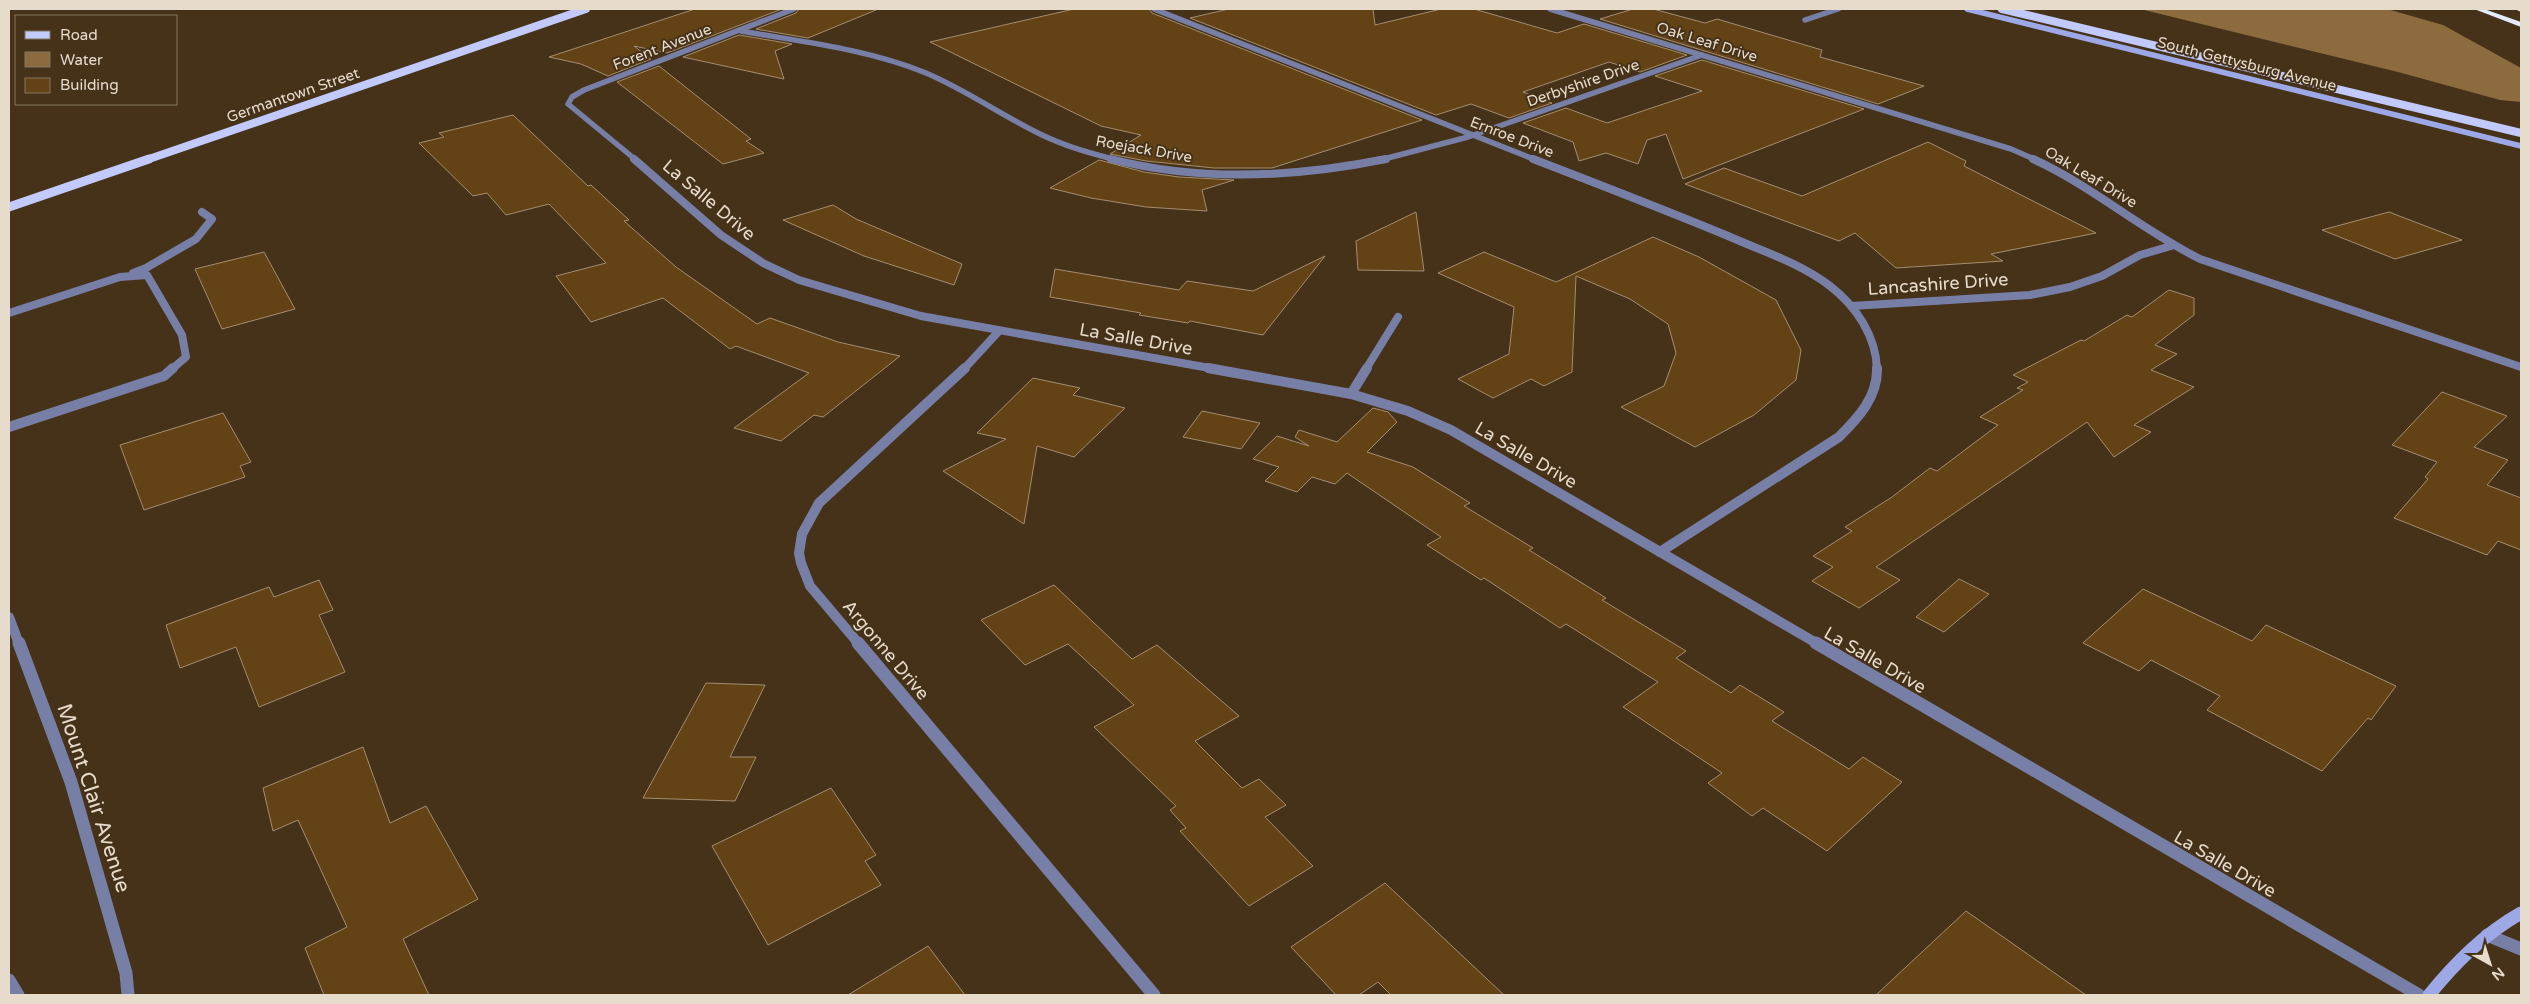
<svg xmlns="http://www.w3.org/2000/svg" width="2530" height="1004" font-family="'Varela Round',sans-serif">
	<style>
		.water { fill: #8c6b3f }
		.building { fill: #634316; stroke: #a48d71 }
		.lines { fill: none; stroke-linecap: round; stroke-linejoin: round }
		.lane-far2 { stroke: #787fa7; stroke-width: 8 }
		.lane-far1 { stroke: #787fa7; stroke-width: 10 }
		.lane { stroke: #787fa7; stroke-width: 13 }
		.street-far3 { stroke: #787fa7; stroke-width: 5.5 }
		.street-far2 { stroke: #787fa7; stroke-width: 8 }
		.street-far1 { stroke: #787fa7; stroke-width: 10 }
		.street { stroke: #787fa7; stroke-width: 13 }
		.secondary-far1 { stroke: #9da8e6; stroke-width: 5.5 }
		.secondary { stroke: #9da8e6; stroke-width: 13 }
		.primary-far1 { stroke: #c1cafb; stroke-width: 8 }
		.primary { stroke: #c1cafb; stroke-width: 9 }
		.highway { fill: #e6eafe; fill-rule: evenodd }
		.labels { text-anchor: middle; stroke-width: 4; stroke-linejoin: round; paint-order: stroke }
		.far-street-label { font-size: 15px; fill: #e7dbcc; stroke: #453219 }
		.street-label { font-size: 18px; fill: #e7dbcc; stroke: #453219 }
		.near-street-label { font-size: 21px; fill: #e7dbcc; stroke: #453219 }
	</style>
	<rect width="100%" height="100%" fill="#453219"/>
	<!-- water -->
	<path class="water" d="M 2140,9 L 2387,9 L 2443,25 L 2521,68 L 2521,102 L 2500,100 L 2398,72 Z"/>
	<!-- building -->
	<g class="building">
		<path d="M 695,9 L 782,9 L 667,53 L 634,46 L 651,59 L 608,76 L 581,64 L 549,57 Z"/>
		<path d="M 799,9 L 876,9 L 876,10 L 808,38 L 756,29 L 796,13 Z"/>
		<path d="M 1074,9 L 1149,9 L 1152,13 L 1422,120 L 1272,168 L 1214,168 L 1146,161 L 1110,154 L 1141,135 L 1101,126 L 930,42 Z"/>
		<path d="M 1229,9 L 1373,9 L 1375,25 L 1441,9 L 1474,9 L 1557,33 L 1584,24 L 1687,55 L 1640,72 L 1609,62 L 1523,92 L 1552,103 L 1509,118 L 1471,104 L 1436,115 L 1190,18 Z"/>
		<path d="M 1633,9 L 1653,9 L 1705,23 L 1717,19 L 1822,50 L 1820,57 L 1924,86 L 1878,104 L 1600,19 Z"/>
		<path d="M 739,35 L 792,44 L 775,51 L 784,79 L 683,57 Z"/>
		<path d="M 1702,60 L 1864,109 L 1683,179 L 1666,134 L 1647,140 L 1638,164 L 1606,153 L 1579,161 L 1573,142 L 1523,123 L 1566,108 L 1607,123 L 1702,91 L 1655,76 Z"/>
		<path d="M 659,66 L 751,139 L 746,141 L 764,153 L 723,164 L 617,82 Z"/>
		<path d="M 513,115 L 588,186 L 591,185 L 629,220 L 624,221 L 676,267 L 757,324 L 770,318 L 838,342 L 900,356 L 823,417 L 814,415 L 781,441 L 734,428 L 809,373 L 736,346 L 730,349 L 663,298 L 591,322 L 556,276 L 606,263 L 549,204 L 506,215 L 487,193 L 473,196 L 419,143 L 444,137 L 439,133 Z"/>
		<path d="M 1928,142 L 1966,161 L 1964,166 L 2096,233 L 1991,254 L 2003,261 L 1896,268 L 1855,233 L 1839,241 L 1685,184 L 1724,168 L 1802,196 Z"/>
		<path d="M 1099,160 L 1144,172 L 1179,177 L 1234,180 L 1202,190 L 1207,211 L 1146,207 L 1091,198 L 1050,188 Z"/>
		<path d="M 833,205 L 856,219 L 962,264 L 954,285 L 864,256 L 783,220 Z"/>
		<path d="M 1416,212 L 1424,271 L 1358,270 L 1356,241 Z"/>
		<path d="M 2389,212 L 2462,240 L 2395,259 L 2322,230 Z"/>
		<path d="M 1653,237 L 1699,257 L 1776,300 L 1801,350 L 1796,380 L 1754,415 L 1695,447 L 1621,407 L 1664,386 L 1676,353 L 1668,324 L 1630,299 L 1576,276 L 1572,372 L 1544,386 L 1531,379 L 1493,398 L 1458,379 L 1509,354 L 1514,307 L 1438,273 L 1484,252 L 1556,282 Z"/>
		<path d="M 264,252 L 295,309 L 222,329 L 195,269 Z"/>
		<path d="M 1325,256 L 1263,335 L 1190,321 L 1188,323 L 1139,315 L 1141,313 L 1050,297 L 1055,269 L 1179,290 L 1187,281 L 1253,291 Z"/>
		<path d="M 2169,290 L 2194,298 L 2194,315 L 2155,345 L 2177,354 L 2151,370 L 2194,387 L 2134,425 L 2151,432 L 2114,457 L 2087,422 L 1876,567 L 1900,580 L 1859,608 L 1812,581 L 1833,567 L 1813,556 L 1852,531 L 1845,527 L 1892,497 L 1930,468 L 1937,471 L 1998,425 L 1980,417 L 2023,390 L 2017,388 L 2028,382 L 2013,375 L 2081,340 L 2084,341 L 2127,315 L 2132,317 Z"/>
		<path d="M 1033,378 L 1080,388 L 1073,395 L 1125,408 L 1074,457 L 1037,446 L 1024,524 L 943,471 L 1006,439 L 977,433 Z"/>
		<path d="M 2442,392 L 2507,416 L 2474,447 L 2508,460 L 2487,485 L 2521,498 L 2521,550 L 2498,541 L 2487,555 L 2394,518 L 2428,479 L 2425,477 L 2437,462 L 2392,445 Z"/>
		<path d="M 1373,408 L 1388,412 L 1397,422 L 1367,452 L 1413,467 L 1470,503 L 1464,506 L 1533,548 L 1529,550 L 1606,598 L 1602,600 L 1686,651 L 1676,658 L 1731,693 L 1740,685 L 1784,712 L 1772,721 L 1849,769 L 1863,757 L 1902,782 L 1827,851 L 1763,808 L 1752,816 L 1708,783 L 1722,773 L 1623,707 L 1658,682 L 1566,624 L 1560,628 L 1484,578 L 1481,580 L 1427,545 L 1441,537 L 1347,473 L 1335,484 L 1312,477 L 1297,492 L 1265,481 L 1279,467 L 1253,459 L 1277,436 L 1309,446 L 1295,437 L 1299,430 L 1337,442 Z"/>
		<path d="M 1202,411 L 1260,423 L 1241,449 L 1183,437 Z"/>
		<path d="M 223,413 L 251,462 L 240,466 L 245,477 L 144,510 L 120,445 Z"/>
		<path d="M 1959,579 L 1989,594 L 1944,632 L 1916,617 Z"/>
		<path d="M 319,580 L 333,610 L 319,615 L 345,672 L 259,707 L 236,647 L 180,668 L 166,625 L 269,587 L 274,597 Z"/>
		<path d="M 1054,585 L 1132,659 L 1157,645 L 1239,716 L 1195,741 L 1242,788 L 1259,779 L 1286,805 L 1265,817 L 1313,866 L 1249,906 L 1180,831 L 1186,828 L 1170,810 L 1176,806 L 1094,727 L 1134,705 L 1068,644 L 1025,665 L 981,620 Z"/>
		<path d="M 2143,589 L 2252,641 L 2266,625 L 2396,686 L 2371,720 L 2368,718 L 2322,771 L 2207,710 L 2220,696 L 2151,660 L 2139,671 L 2083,643 Z"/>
		<path d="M 706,683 L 765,685 L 730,757 L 756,757 L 735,801 L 643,798 Z"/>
		<path d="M 363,747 L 390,823 L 426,806 L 478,899 L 403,939 L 429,995 L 324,995 L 305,948 L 347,927 L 298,820 L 273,831 L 263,788 Z"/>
		<path d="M 831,788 L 876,855 L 865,861 L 881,885 L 768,945 L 712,846 Z"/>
		<path d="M 1385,883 L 1504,995 L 1391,995 L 1378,982 L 1359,995 L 1336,995 L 1291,947 Z"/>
		<path d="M 1966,911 L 2086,995 L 1876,995 Z"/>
		<path d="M 928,946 L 965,995 L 848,995 Z"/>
	</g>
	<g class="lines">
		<!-- lane-far2 -->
		<g class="lane-far2">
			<path d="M 133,273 L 146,268 L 196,239 L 212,219 L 202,212"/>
			<path d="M 9,313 L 120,277 L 147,275 L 182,335 L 186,357 L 172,369"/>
		</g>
		<!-- lane-far1 -->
		<path class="lane-far1" d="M 9,427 L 164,376 L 173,368"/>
		<!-- lane -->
		<path class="lane" d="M 2487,935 L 2521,949"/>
		<!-- street-far3 -->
		<g class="street-far3">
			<path d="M 1154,9 L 1536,160"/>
			<path d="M 1550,9 L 2011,149 L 2036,160"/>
			<path d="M 1805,20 L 1838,9"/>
			<path d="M 741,31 C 803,42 867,49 926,73 C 966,90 1001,115 1040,134 C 1064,146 1090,153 1116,160"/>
			<path d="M 636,160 L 568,104 L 572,97 L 584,90 L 794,9"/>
			<path d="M 1380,160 L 1468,137 L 1702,55"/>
		</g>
		<!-- street-far2 -->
		<g class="street-far2">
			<path d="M 634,159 L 721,235 L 763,263 L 799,280 L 921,316 L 1215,369"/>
			<path d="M 1111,159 C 1200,182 1297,177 1386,159"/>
			<path d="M 1533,159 C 1598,184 1663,209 1728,236 C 1762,251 1800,263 1830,286 C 1856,306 1876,336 1877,369"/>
			<path d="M 2033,159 C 2092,186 2142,230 2200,259 L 2521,367"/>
			<path d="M 1852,306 L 2030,295 L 2070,287 L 2102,276 L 2140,255 L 2171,246"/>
			<path d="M 964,369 L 999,331"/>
			<path d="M 1366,369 L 1398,317"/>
		</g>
		<!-- street-far1 -->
		<g class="street-far1">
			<path d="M 1208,368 L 1351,394 L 1408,411 L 1451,430 L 1818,644"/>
			<path d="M 1351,394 L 1367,368"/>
			<path d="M 1660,552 L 1839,437 C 1858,418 1878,397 1877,368"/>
			<path d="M 9,617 L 19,644"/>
			<path d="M 859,644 L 810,586 L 801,563 L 799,553 L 802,534 L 819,503 L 965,368"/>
		</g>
		<!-- street -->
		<g class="street">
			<path d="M 19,643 L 71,782 L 126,973 L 128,995"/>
			<path d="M 858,643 L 1154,995"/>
			<path d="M 1816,643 L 2419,995"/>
			<path d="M 9,980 L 18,995"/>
		</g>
		<!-- secondary-far1 -->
		<path class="secondary-far1" d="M 1967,9 L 2521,146"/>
		<!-- secondary -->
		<path class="secondary" d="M 2429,995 C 2456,962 2484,934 2521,913"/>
		<!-- primary-far1 -->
		<g class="primary-far1">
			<path d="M 2002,9 L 2521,133"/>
			<path d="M 146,160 L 586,9"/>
		</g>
		<!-- primary -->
		<path class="primary" d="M 9,207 L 149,159"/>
		<!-- highway -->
		<g class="highway">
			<path d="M 2474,9 L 2484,9 L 2521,22 L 2521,27 Z"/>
			<path d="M 2515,9 L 2521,9 L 2521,12 Z"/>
		</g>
	</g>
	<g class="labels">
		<!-- far-street labels -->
		<g class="far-street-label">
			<text transform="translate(1707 42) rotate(17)" y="5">Oak Leaf Drive</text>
			<text transform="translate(662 47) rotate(-21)" y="5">Forent Avenue</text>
			<text transform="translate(2247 64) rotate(14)" y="5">South Gettysburg Avenue</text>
			<text transform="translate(1583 83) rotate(-19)" y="5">Derbyshire Drive</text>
			<text transform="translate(293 95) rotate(-19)" y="5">Germantown Street</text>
			<text transform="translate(1512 137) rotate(21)" y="5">Ernroe Drive</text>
			<text transform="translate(1144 149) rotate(10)" y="5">Roejack Drive</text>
			<text transform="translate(2091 177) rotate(31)" y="5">Oak Leaf Drive</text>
		</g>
		<!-- street labels -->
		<g class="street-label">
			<text transform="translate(709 200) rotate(40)" y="6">La Salle Drive</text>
			<text transform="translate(1938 284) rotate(-4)" y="6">Lancashire Drive</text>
			<text transform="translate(1136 339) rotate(10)" y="6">La Salle Drive</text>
			<text transform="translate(1526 455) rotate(30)" y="6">La Salle Drive</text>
			<text transform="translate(886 650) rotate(50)" y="6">Argonne Drive</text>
			<text transform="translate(1875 660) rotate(30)" y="6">La Salle Drive</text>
			<text transform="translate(2225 864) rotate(30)" y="6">La Salle Drive</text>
		</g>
		<!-- near-street labels -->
		<g class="near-street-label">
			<text transform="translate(94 798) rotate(72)" y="7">Mount Clair Avenue</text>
		</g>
	</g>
	<!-- border -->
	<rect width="2530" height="1004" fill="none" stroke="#e7dbcc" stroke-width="20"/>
	<!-- legend -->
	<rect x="15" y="15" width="162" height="90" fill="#453219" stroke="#867661"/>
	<rect x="25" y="31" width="25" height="8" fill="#c1cafb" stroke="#867661"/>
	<text x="60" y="40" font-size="15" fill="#e7dbcc">Road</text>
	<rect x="25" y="52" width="25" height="15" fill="#8c6b3f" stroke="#867661"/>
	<text x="60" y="65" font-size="15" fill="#e7dbcc">Water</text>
	<rect x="25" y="78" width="25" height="15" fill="#634316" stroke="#867661"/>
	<text x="60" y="90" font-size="15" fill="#e7dbcc">Building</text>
	<!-- north arrow -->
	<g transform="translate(2490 964) rotate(141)" stroke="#453219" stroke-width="4" paint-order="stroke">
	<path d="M0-4L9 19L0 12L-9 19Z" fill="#e7dbcc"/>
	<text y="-8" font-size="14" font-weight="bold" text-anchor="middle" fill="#e7dbcc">N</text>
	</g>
</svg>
